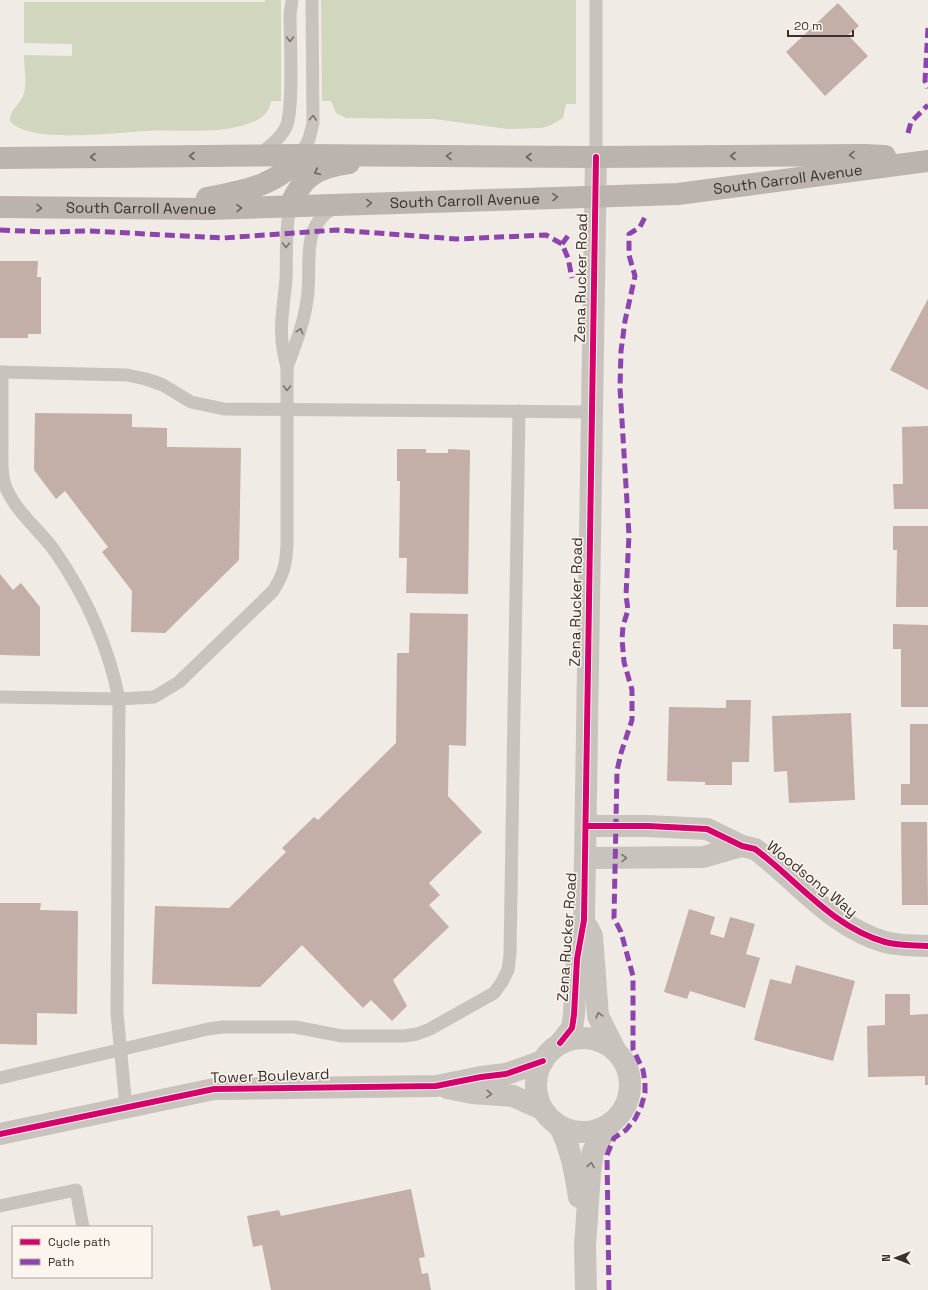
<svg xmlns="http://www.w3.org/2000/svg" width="928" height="1290" font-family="'Space Grotesk',sans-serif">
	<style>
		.green { fill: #d1d6bf }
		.building { fill: #c3afa7 }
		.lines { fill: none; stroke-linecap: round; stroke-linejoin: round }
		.lane { stroke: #c9c3be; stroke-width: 13 }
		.street { stroke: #c9c3be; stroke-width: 22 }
		.secondary { stroke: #bab3ae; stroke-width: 22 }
		.quiet { stroke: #8e44ad; stroke-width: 5; stroke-dasharray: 10 5; stroke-linecap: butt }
		.cycleway-casing { stroke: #fbf5ee; stroke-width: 8 }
		.cycleway { stroke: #d6006c; stroke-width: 6 }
		.oneway { stroke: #7b726d }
		.oneway2 { stroke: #6e645f }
		.labels { text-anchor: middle; stroke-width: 3; stroke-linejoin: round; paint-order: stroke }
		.street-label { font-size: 15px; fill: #3b302b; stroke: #fbf5ee }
	</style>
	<rect width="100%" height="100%" fill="#f0ebe5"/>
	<!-- green -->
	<g class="green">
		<path d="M 265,0 L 281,0 L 281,101 L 271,101 C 269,117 255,122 241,126 C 211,134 177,129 147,131 C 118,132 29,145 10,121 C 9,110 21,104 24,93 C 27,82 24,67 24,55 L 72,56 L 72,44 L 24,43 L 24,2 L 265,2 Z"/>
		<path d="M 321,0 L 576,0 L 576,104 L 566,104 L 563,118 L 551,125 L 541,128 L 508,129 L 434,119 L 346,118 L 336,113 L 331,101 L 322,101 Z"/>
	</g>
	<!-- building -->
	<g class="building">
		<path d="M 838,3 L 859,26 L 848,35 L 868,56 L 825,96 L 786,52 Z"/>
		<path d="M 0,261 L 38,261 L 37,277 L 41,277 L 41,334 L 28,334 L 28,338 L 0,338 Z"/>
		<path d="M 928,299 L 928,390 L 890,370 Z"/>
		<path d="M 35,413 L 132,414 L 132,427 L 167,428 L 167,447 L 241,448 L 239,560 L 165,633 L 131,632 L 132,591 L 102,552 L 108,547 L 65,491 L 56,499 L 34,470 Z"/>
		<path d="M 928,426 L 928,509 L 894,509 L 893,484 L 903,484 L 902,427 Z"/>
		<path d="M 397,449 L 426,449 L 426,453 L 448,453 L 448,449 L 470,450 L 468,594 L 406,593 L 407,558 L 399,558 L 400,481 L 397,481 Z"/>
		<path d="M 893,526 L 928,526 L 928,607 L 896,607 L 897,550 L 893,550 Z"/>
		<path d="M 0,574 L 13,590 L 21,583 L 40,607 L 40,656 L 0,655 Z"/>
		<path d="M 410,613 L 468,614 L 466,746 L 449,745 L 448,796 L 482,832 L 429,883 L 440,895 L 429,905 L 449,927 L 393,980 L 407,1006 L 392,1021 L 371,1000 L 363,1008 L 302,945 L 260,987 L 152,984 L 155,906 L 229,908 L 286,852 L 282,848 L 314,817 L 318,820 L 396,743 L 397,653 L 409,653 Z"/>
		<path d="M 893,624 L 928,625 L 928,707 L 901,707 L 901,649 L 893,649 Z"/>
		<path d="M 726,700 L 751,700 L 749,762 L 732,762 L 732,785 L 705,785 L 705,782 L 667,781 L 669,707 L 726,708 Z"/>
		<path d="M 851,713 L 855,800 L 789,803 L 787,771 L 774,772 L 772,716 Z"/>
		<path d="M 910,724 L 928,724 L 928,805 L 901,805 L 901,784 L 910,784 Z"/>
		<path d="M 901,822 L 927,822 L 928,905 L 902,905 Z"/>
		<path d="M 0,903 L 41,903 L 40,910 L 78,911 L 77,1014 L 37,1013 L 37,1045 L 0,1044 Z"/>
		<path d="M 689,909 L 715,917 L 710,934 L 724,938 L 730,917 L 755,924 L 746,954 L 760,958 L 745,1008 L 690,991 L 687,999 L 664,992 Z"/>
		<path d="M 796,965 L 855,981 L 833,1061 L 754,1040 L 770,979 L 791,984 Z"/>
		<path d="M 885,994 L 910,994 L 910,1015 L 928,1014 L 928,1085 L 925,1085 L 925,1076 L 868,1077 L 867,1026 L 885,1025 Z"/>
		<path d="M 411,1189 L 425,1257 L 419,1258 L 422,1274 L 428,1273 L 431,1290 L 271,1290 L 262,1245 L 253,1247 L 247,1216 L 279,1210 L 281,1216 Z"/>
	</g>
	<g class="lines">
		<!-- lane -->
		<g class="lane">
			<path d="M 258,155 C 269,147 280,139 286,127 C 294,111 290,37 290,15 L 292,0"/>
			<path d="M 301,155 L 309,139 L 313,123 L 312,0"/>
			<path d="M 596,157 L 596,0"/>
			<path d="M 287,367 C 295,346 304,323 307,300 C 313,265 298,228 335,207"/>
			<path d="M 0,372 L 127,375 L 146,379 L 163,385 L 191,402 L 224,409 L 592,412"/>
			<path d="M 2,372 C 2,396 2,419 2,442 C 2,455 1,469 4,482 C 12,509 38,528 54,550 C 86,596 108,644 119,699 L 117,1013 L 126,1107"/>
			<path d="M 0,697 L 119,699 L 154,697 L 179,682 L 273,591 C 284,574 286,564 287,545 L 287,367 C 277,331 283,315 286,279 C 287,255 285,230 290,206"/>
			<path d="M 0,1078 L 208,1029 L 223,1027 L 295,1027 L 342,1036 L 404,1036 L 417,1034 L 430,1029 L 494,993 L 502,982 L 508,970 L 510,954 L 519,411"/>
			<path d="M 0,1206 L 76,1190 L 83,1227"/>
		</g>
		<!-- street -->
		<g class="street">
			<path d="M 586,826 L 648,826 L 707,829 L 742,846 L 755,849 C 798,881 832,927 885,942 C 899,946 914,945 928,946"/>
			<path d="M 585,858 L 703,857 L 742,846"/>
			<path d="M 588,928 L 592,936 L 598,1016 L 615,1050"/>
			<circle cx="583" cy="1085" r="47"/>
			<path d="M 560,1043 L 572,1028 L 574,1015 L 577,959 L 584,920 L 596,157"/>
			<path d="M 447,1088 L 472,1093 L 513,1096 L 542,1109"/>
			<path d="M 560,1127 C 571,1149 575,1172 579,1197"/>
			<path d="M 0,1134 L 214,1089 L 436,1086 L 481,1077 L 506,1074 L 543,1061"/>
			<path d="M 586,1290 L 585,1246 L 590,1173 L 593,1151 L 610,1124"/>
		</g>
		<!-- secondary -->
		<g class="secondary">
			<path d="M 0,158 L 301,155 L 596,157 L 864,155 L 885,156"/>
			<path d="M 207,198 C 243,191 278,186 301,155"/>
			<path d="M 290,206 C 302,176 318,167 349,163"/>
			<path id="s1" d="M 0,207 L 209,209 L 678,194 L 928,161"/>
		</g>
		<!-- quiet -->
		<g class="quiet">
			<path d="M 928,28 L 925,81 L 928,88"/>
			<path d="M 908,133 L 911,122 L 928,105"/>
			<path d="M 0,230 L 46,232 L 90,231 L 223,238 L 337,230 L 456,239 L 546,235 L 562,244 L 568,258 L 572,278"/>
			<path d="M 562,244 L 570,233"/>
			<path d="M 609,1290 L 607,1155 L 614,1138 L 626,1130 L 635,1119 L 641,1107 L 645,1093 L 645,1082 L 643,1070 L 633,1049 L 633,976 L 621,932 L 614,918 L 617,771 L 621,753 L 632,720 L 632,690 L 624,662 L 622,639 L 623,626 L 628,610 L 626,595 L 629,535 L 620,388 L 621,351 L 625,321 L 635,276 L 629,255 L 629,234 L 640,227 L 646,215"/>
		</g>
		<defs>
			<g id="cycleway">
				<path d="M 586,826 L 648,826 L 707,829 L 742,846 L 755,849 C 798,881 832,927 885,942 C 899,946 914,945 928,946"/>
				<path d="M 560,1043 L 572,1028 L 574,1015 L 577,959 L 584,920 L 596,157"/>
				<path d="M 0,1134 L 214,1089 L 436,1086 L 481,1077 L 506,1074 L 543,1061"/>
			</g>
		</defs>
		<!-- cycleway casing -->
		<use href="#cycleway" class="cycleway-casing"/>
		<!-- cycleway -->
		<use href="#cycleway" class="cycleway"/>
	</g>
	<!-- one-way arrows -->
	<defs><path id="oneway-chevron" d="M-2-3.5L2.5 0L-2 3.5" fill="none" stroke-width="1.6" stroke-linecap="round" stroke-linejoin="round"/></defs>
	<g class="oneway">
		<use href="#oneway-chevron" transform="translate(290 39) rotate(90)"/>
		<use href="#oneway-chevron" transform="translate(313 118) rotate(-87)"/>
		<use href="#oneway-chevron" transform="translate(286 245) rotate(91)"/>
		<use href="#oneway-chevron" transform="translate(300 331) rotate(-73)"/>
		<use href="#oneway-chevron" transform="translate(287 388) rotate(90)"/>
		<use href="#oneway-chevron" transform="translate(624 858) rotate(-1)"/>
		<use href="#oneway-chevron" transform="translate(599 1015) rotate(-105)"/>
		<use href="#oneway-chevron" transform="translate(489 1094) rotate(4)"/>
		<use href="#oneway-chevron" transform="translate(591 1165) rotate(-81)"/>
	</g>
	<g class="oneway2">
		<use href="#oneway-chevron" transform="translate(852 155) rotate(179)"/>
		<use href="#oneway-chevron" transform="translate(192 156) rotate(180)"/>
		<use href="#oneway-chevron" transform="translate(449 156) rotate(-179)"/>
		<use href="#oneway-chevron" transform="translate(733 156) rotate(180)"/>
		<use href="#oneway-chevron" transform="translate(93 157) rotate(180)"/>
		<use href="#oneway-chevron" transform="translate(529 157) rotate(-180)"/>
		<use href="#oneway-chevron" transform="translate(317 172) rotate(155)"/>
		<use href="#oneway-chevron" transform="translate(555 197) rotate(-2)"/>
		<use href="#oneway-chevron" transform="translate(369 203) rotate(-2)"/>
		<use href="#oneway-chevron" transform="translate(39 208) rotate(1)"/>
		<use href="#oneway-chevron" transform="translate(239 208) rotate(-2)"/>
	</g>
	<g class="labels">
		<!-- street labels -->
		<g class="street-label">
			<text dy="5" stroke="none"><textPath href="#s1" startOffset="789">South Carroll Avenue</textPath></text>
			<text dy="5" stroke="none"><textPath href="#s1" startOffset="465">South Carroll Avenue</textPath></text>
			<text dy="5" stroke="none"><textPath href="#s1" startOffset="141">South Carroll Avenue</textPath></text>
			<text transform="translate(581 278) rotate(-89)" y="5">Zena Rucker Road</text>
			<text transform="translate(576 602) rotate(-89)" y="5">Zena Rucker Road</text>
			<text transform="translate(812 879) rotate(39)" y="5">Woodsong Way</text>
			<text transform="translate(567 937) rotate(-86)" y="5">Zena Rucker Road</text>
			<text transform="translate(270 1076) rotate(-2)" y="5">Tower Boulevard</text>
		</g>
	</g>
	<!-- legend -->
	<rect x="12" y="1226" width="140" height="52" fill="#fbf5ee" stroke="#aea6a0"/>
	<rect x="20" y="1239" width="20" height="6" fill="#d6006c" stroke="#aea6a0"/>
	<text x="48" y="1246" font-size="12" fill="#3b302b">Cycle path</text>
	<rect x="20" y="1259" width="20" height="6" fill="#8e44ad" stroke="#aea6a0"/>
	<text x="48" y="1266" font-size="12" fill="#3b302b">Path</text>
	<!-- north arrow -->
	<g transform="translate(896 1258) rotate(270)" stroke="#fbf5ee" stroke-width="3" paint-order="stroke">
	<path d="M0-3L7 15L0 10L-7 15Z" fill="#3b302b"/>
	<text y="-6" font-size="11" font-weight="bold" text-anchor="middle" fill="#3b302b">N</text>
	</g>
	<!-- scale -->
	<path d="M788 30v6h65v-6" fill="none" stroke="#3b302b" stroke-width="2"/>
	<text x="794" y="30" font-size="12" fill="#3b302b" stroke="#fbf5ee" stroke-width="3" paint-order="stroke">20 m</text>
</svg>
